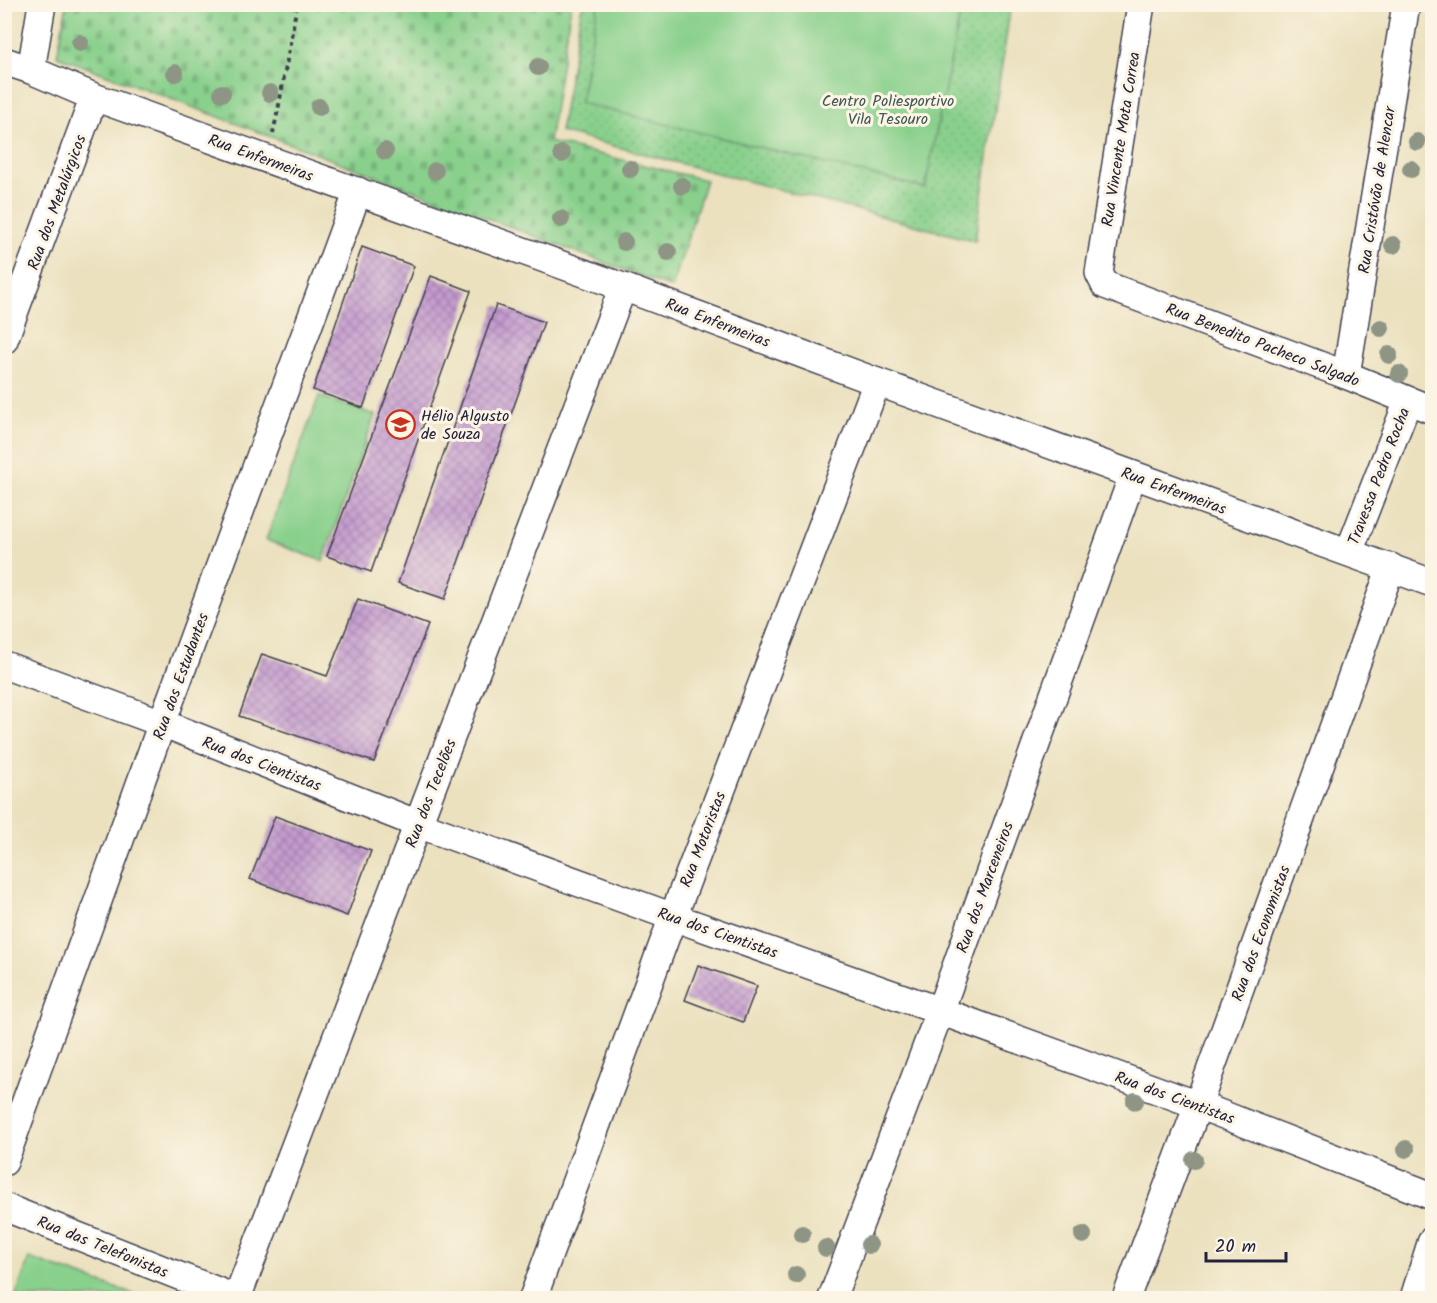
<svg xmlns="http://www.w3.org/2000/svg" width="1437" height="1303" font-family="Kalam,sans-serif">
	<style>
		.grass { fill: url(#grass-dots); stroke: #567964; stroke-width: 1.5 }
		.cemetery { fill: url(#cemetery-stones); stroke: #567964; stroke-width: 1.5 }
		.garden { fill: #89d08c; stroke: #567964; stroke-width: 1.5 }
		.building { fill: url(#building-cross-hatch) }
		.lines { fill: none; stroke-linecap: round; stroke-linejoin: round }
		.minor-casing { stroke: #403f4f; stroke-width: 30 }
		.path { stroke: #403f4f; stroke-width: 4; stroke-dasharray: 4.5 4.5; stroke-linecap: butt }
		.minor { stroke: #fff; stroke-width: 27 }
		.tree { fill: #8e9584 }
		.labels { text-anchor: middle; stroke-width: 6; stroke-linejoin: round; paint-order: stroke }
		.park-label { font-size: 16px; fill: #415653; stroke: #fcf5e5 }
		.street-label { font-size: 16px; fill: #22223b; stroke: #fcf5e5 }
		.poi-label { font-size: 16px; fill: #22223b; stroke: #fcf5e5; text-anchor: start }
	</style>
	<defs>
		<pattern id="grass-dots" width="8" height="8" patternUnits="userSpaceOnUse" patternTransform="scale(1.5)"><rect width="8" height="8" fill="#89d08c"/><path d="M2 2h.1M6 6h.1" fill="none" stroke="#76b27a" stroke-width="1.8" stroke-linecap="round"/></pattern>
		<pattern id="cemetery-stones" width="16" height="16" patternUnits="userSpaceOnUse" patternTransform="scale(1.5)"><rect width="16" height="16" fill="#89d08c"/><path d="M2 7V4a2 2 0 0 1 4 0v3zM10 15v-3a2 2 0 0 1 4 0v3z" fill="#76b27a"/></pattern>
		<pattern id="building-cross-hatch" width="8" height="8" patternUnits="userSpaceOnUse" patternTransform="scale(1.5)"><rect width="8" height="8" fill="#c49bcf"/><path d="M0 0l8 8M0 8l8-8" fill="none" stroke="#9f7ea9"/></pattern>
	</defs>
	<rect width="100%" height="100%" fill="#fcf5e5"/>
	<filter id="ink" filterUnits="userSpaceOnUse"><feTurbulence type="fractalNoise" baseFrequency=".0167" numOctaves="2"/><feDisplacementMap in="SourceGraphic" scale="12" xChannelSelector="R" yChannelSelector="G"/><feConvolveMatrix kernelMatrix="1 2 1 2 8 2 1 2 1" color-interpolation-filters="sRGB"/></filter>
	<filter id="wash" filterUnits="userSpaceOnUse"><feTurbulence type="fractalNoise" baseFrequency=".008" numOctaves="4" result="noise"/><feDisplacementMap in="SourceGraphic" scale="24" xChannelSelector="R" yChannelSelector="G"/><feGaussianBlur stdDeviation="1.35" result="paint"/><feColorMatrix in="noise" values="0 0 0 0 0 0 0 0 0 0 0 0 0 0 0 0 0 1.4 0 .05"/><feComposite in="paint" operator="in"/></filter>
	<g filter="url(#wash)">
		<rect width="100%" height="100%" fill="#ebe1bf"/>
		<!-- grass -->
		<path class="grass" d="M 582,5 L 1011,5 L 975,241 L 560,132 Z"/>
		<!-- cemetery -->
		<path class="cemetery" d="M 67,4 L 571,5 L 549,142 L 706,180 L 672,288 L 57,56 Z"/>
		<!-- garden -->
		<g class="garden">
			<path d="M 598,5 L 962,5 L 925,188 L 580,103 Z"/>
			<path d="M 319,396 L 375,415 L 323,561 L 266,540 Z"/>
			<path d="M 29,1258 L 144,1298 L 15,1298 Z"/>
		</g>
		<g id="blocks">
			<!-- building -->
			<g class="building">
				<path d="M 362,247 L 414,266 L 363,408 L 313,390 Z"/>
				<path d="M 431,276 L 471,291 L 371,572 L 327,556 Z"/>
				<path d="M 496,305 L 544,322 L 445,599 L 398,583 Z"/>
				<path d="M 358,599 L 428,625 L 374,762 L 239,716 L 262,654 L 327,676 Z"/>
				<path d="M 275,816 L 371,851 L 347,916 L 250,879 Z"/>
				<path d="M 698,965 L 757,986 L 743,1022 L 685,1000 Z"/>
			</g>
		</g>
	</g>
	<g filter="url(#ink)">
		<use href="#blocks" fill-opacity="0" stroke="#403f4f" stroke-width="1.5"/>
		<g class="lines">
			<defs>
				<g id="minor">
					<path d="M 1141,4 L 1099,273 L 1105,285 L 1346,375 L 1432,410"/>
					<path d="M 4,61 L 31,70 L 94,97 L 623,287 L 877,382 L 1432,583"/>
					<path d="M 31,70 L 42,4"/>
					<path d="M 4,340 L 94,97"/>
					<path d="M 1346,375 L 1406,4"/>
					<path d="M 1349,552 L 1408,401"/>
					<path d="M 4,665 L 162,723 L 418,824 L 673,917 L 940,1011 L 1198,1105 L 1432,1196"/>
					<path d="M 4,1162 L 162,723 L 358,191"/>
					<path d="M 4,1207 L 235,1298"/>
					<path d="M 237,1298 L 623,287"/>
					<path d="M 533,1298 L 673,917 L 877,382"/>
					<path d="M 832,1298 L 940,1011 L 1133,475"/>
					<path d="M 1126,1298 L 1198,1105 L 1391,567"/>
					<path d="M 1414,1298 L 1432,1240"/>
				</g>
			</defs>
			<!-- minor casing -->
			<use href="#minor" class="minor-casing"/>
			<!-- path -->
			<path class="path" d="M 273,134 L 279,105 L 297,4"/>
			<!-- minor -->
			<use href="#minor" class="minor"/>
		</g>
		<!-- trees -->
		<g class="tree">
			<circle cx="80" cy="43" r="9"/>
			<circle cx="538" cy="67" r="9"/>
			<circle cx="175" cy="73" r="9"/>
			<circle cx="222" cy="93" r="9"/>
			<circle cx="270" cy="93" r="9"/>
			<circle cx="319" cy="107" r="9"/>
			<circle cx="1417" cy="142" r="9"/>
			<circle cx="385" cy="151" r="9"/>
			<circle cx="562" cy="154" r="9"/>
			<circle cx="630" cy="169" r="9"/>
			<circle cx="1411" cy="169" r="9"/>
			<circle cx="435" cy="171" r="9"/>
			<circle cx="682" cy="186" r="9"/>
			<circle cx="561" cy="219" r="9"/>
			<circle cx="624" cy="242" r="9"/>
			<circle cx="1393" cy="245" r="9"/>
			<circle cx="668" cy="252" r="9"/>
			<circle cx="1381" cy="328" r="9"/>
			<circle cx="1389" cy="355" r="9"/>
			<circle cx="1399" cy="374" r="9"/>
			<circle cx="1135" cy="1101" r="9"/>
			<circle cx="1406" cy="1149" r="9"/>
			<circle cx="1194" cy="1160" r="9"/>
			<circle cx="802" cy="1234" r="9"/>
			<circle cx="1083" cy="1235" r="9"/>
			<circle cx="869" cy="1245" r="9"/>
			<circle cx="826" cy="1248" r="9"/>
			<circle cx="796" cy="1275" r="9"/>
		</g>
	</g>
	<!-- icons -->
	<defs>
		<symbol id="school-ring" viewBox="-11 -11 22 22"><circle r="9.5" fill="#fcf5e5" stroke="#c8321e" stroke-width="1.5"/><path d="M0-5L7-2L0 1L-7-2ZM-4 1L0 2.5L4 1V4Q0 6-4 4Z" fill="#c8321e"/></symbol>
	</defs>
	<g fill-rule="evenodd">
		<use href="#school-ring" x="384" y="408" width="33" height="33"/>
	</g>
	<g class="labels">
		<!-- park labels -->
		<g class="park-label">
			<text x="888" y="106">Centro Poliesportivo<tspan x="888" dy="18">Vila Tesouro</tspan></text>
		</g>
		<!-- street labels -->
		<g class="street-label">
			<text transform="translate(1120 139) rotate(-81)" y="6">Rua Vincente Mota Correa</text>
			<text transform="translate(261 157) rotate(20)" y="6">Rua Enfermeiras</text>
			<text transform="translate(1376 190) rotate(-81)" y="6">Rua Cristóvão de Alencar</text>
			<text transform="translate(56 202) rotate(-70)" y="6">Rua dos Metalúrgicos</text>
			<text transform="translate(718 322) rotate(21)" y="6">Rua Enfermeiras</text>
			<text transform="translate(1263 344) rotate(21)" y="6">Rua Benedito Pacheco Salgado</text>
			<text transform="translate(1378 476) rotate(-69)" y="6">Travessa Pedro Rocha</text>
			<text transform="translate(1174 490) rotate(20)" y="6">Rua Enfermeiras</text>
			<text transform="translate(180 676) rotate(-70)" y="6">Rua dos Estudantes</text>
			<text transform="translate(262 763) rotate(21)" y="6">Rua dos Cientistas</text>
			<text transform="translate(430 793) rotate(-69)" y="6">Rua dos Tecelões</text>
			<text transform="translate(702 839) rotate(-69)" y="6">Rua Motoristas</text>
			<text transform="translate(984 887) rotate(-70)" y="6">Rua dos Marceneiros</text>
			<text transform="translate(718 932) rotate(19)" y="6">Rua dos Cientistas</text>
			<text transform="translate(1260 933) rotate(-70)" y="6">Rua dos Economistas</text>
			<text transform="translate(1175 1097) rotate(20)" y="6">Rua dos Cientistas</text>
			<text transform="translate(103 1246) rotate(22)" y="6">Rua das Telefonistas</text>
		</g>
		<!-- poi labels -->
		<g class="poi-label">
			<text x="421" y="421">Hélio Algusto<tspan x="421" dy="18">de Souza</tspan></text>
		</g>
	</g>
	<!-- margin -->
	<rect width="1437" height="1303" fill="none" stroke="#fcf5e5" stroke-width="24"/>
	<!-- scale -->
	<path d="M1206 1252v9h80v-9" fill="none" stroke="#22223b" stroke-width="3"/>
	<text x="1215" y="1252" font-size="18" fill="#22223b" stroke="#fcf5e5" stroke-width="4.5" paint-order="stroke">20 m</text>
</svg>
